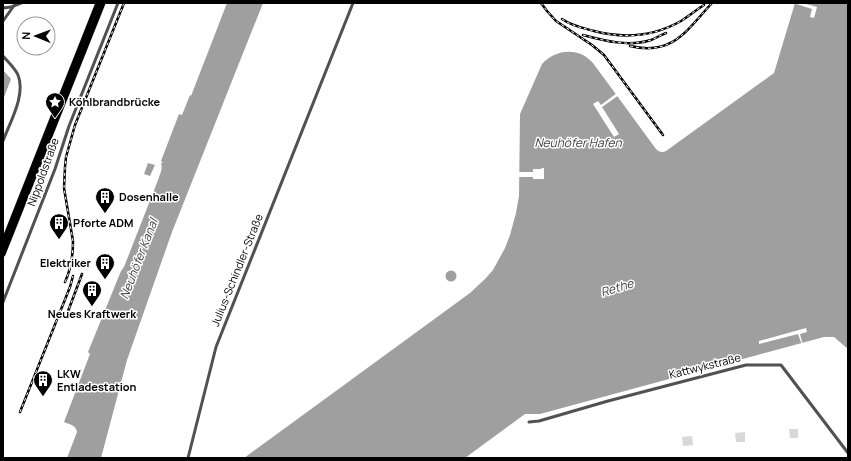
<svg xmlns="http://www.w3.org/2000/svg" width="851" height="461" font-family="Manrope,sans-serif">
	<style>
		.green { fill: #d8d8d8 }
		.water { fill: #9f9f9f }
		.pier { fill: #fff }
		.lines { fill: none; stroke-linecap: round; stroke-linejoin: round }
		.primary-casing { stroke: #dbdbdb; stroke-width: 6 }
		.street { stroke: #515151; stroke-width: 3 }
		.primary { stroke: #000; stroke-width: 5 }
		.rail-casing { stroke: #000; stroke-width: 2.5 }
		.rail { stroke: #fff; stroke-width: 1; stroke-dasharray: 3; stroke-linecap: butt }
		.labels { text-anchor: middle; stroke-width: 3; stroke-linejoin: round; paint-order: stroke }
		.poi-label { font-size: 11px; font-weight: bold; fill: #000; stroke: #fff; text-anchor: start }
		.street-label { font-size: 11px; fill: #000; stroke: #fff }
		.water-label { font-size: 12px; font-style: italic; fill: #404040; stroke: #fff }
	</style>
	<rect width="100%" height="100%" fill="#fff"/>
	<!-- green -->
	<g class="green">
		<path d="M 789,429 L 798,429 L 798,438 L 790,438 Z"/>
		<path d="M 745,432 L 745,442 L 736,442 L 735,433 Z"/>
		<path d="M 692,436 L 693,445 L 683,446 L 682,437 Z"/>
	</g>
	<!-- water -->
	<g class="water">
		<path d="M 227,3 L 263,3 L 172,232 L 127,360 L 101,458 L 67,458 L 77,432 C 76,425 69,424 64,422 L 90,354 L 88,352 L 121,271 L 124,267 L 158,180 C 160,174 163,169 161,163 L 163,163 L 161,161 L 179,114 L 182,115 L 190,95 L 191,96 Z"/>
		<path d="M 795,3 L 848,3 L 848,349 L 834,337 L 824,337 L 540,414 L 525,414 L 465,458 L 244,458 L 470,293 L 485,279 L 493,270 L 505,248 L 510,235 L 516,213 L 519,196 L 520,114 L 542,64 C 552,53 568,48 583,55 C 587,57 590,60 593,63 L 656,149 C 659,152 662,153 666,151 L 774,73 Z"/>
		<path d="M 3,70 L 11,79 L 3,100 Z"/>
		<path d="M 148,163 L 155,165 L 150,176 L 144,174 Z"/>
		<circle cx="451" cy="276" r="5.5"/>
	</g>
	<!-- pier -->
	<g class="pier">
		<path d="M 793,3 L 803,3 L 817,7 L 814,18 L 810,17 L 812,9 Z"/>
		<path d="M 617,93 L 619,95 L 602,107 L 619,134 L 614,137 L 593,104 L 598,101 L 601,105 Z"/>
		<path d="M 542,168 L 544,168 L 544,179 L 533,179 L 533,177 L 518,177 L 518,172 L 533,172 L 533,169 L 541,169 Z"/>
		<path d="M 806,328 L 807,332 L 800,334 L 803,345 L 802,345 L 798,334 L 759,344 L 759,341 Z"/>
	</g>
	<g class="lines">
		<defs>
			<g id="primary">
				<path d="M 3,243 L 98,3"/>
				<path d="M 3,254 L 103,3"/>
			</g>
		</defs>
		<!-- primary casing -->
		<use href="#primary" class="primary-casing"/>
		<!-- street -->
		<g class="street">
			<path d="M 3,8 L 11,7 L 21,3"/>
			<path d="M 3,21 L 13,7"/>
			<path d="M 3,56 C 8,62 15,68 18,75 C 26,95 10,122 3,141"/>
			<path d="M 3,302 L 55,169 L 69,126 L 118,3"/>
			<path d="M 529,422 L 539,421 L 608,401 L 746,365 L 781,365 L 848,453"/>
			<path d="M 188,458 L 216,347 L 353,3"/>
		</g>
		<!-- primary -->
		<use href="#primary" class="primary"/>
		<defs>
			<g id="rail">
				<path d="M 541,3 L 547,11 L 556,21 L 592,45 L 604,55 L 663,135"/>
				<path d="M 562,19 C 572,26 583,28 594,31 C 625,39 653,37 681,21 C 689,16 696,10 704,5"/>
				<path d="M 583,35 C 605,41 629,47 651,40 C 656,38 661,35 666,33"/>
				<path d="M 630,46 C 673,56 686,31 712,3"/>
				<path d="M 65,282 C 71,269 73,255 73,241 L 64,188 L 65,167 L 66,157 L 75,125 L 124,3"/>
				<path d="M 67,314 L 82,274"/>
				<path d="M 20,412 L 70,287 L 73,276"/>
			</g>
		</defs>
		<!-- rail casing -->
		<use href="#rail" class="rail-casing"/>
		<!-- rail -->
		<use href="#rail" class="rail"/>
	</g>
	<!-- icons -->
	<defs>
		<symbol id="sight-pin" viewBox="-11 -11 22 30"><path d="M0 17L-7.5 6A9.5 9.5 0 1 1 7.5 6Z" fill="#000" stroke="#fff"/><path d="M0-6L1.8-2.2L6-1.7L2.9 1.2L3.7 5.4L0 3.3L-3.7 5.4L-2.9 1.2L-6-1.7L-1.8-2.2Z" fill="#fff"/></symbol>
		<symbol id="building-pin" viewBox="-11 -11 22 30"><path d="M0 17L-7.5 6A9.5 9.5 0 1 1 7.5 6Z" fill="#000" stroke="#fff"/><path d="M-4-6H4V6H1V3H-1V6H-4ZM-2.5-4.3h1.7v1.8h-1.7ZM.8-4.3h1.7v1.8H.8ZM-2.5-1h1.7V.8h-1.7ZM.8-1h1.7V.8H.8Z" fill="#fff"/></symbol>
	</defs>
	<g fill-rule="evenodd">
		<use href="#sight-pin" x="44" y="91" width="22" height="30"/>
		<use href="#building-pin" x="94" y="186" width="22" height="30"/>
		<use href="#building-pin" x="48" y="212" width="22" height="30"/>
		<use href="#building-pin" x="94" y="252" width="22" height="30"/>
		<use href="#building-pin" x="81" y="279" width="22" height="30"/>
		<use href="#building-pin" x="32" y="369" width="22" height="30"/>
	</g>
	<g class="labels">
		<!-- poi labels -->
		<g class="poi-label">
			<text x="69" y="106">Köhlbrandbrücke</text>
			<text x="119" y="201">Dosenhalle</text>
			<text x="73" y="227">Pforte ADM</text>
			<text x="91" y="267" text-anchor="end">Elektriker</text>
			<text x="92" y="318" text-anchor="middle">Neues Kraftwerk</text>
			<text x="57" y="378">LKW<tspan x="57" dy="13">Entladestation</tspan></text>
		</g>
		<!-- street labels -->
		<g class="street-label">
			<text transform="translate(43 172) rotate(-70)" y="4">Nippoldstraße</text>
			<text transform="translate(237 270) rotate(-68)" y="4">Julius-Schindler-Straße</text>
			<text transform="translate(705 366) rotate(-14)" y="4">Kattwykstraße</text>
		</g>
		<!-- water labels -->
		<g class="water-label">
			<text x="578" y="147">Neuhöfer Hafen</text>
			<text transform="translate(139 259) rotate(-69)" y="4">Neuhöfer Kanal</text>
			<text transform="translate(617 288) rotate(-17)" y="4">Rethe</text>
		</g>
	</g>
	<!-- border -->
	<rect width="851" height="461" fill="none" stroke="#000000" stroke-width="8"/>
	<!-- north arrow -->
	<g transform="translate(36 36) rotate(271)"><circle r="19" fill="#ffffff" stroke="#999999"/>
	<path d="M0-3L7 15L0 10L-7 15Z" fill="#000000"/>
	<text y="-6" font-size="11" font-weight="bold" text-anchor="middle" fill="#000000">N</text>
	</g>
</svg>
